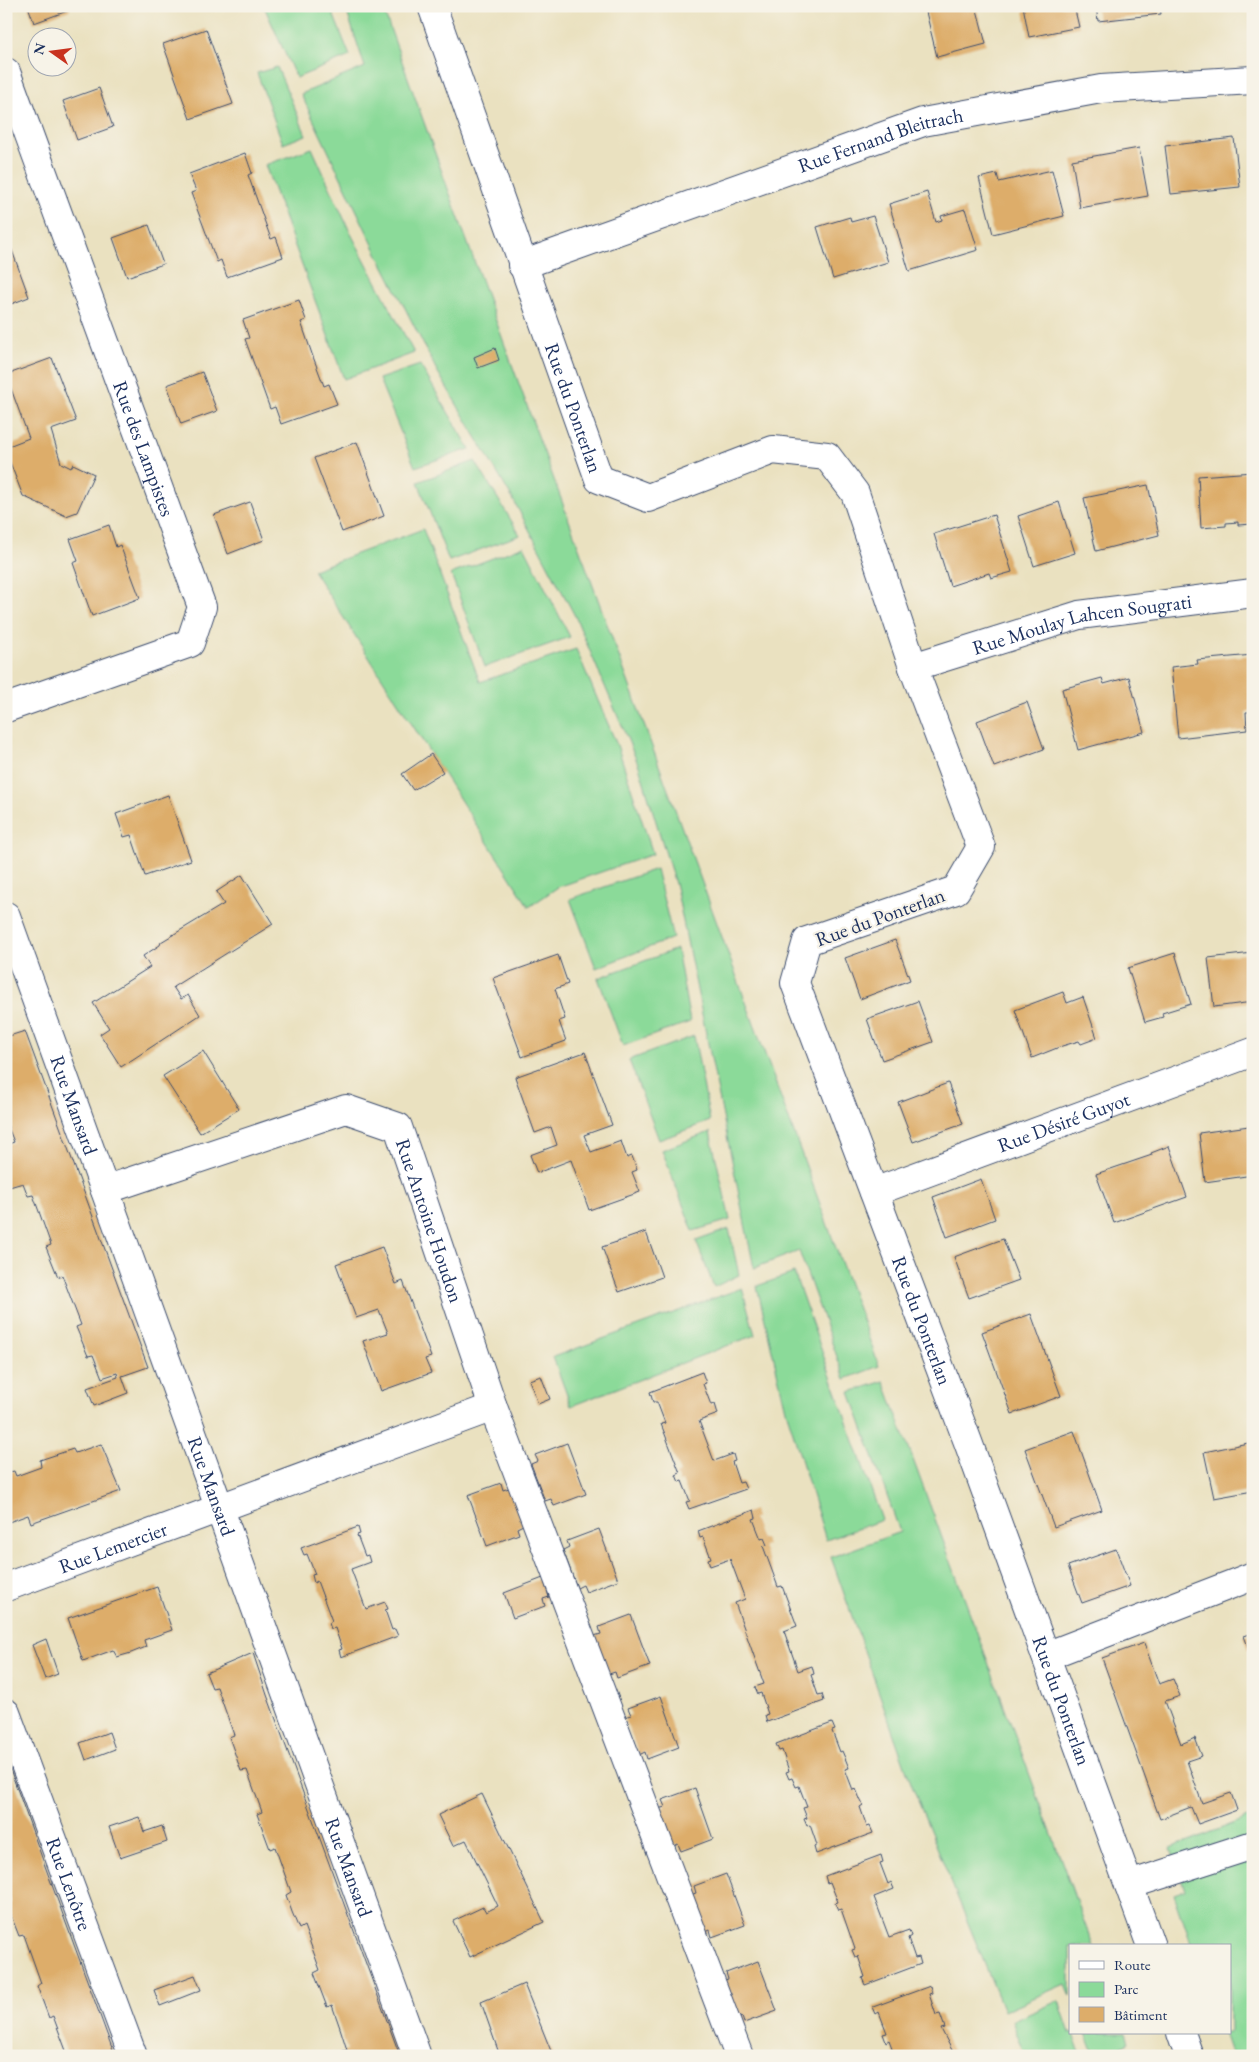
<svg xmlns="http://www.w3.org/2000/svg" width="1259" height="2062" font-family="'EB Garamond',serif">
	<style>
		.green { fill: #8bda99; stroke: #53847c }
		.building { fill: #ddad6a }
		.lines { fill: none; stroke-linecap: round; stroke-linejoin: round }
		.minor-casing { stroke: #3a4a6d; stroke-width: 30 }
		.minor { stroke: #fff; stroke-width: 28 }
		.labels { text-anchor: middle; stroke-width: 4.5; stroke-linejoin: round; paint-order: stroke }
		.street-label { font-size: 20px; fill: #1b2f5e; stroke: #f7f3e8 }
	</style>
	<rect width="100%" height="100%" fill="#f7f3e8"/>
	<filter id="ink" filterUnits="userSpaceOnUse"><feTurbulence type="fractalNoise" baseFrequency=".02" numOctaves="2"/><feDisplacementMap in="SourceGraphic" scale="10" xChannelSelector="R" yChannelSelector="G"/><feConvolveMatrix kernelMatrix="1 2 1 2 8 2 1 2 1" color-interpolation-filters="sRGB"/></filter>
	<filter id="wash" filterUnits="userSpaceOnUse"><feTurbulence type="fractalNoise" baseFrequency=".0096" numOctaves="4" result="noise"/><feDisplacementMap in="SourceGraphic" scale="20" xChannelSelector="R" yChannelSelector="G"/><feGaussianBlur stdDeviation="1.12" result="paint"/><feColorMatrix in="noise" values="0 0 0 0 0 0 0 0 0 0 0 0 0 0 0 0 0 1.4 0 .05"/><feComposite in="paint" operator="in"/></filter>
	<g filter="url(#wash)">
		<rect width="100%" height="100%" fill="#eae1c0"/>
		<!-- green -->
		<g class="green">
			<path d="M 264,6 L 330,6 L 350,56 L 296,78 Z"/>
			<path d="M 345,6 L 382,6 C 545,460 714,912 879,1366 L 845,1379 L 799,1251 L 754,1268 L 676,887 L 639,766 L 575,616 L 515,503 L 436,369 L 375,249 L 301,94 L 365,67 Z"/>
			<path d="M 277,67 L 306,135 L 283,144 L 257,73 Z"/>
			<path d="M 312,148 L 350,232 L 414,353 L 344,379 L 265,165 Z"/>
			<path d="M 420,365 L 470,449 L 415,467 L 379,379 Z"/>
			<path d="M 475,461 L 520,535 L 449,561 L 418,482 Z"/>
			<path d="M 423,529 L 480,682 L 576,649 L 617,745 L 653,854 L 558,887 L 529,907 L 313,570 Z"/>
			<path d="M 524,546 L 570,637 L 485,667 L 451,574 Z"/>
			<path d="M 656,869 L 673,938 L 596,968 L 570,899 Z"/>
			<path d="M 677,949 L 690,1022 L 623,1046 L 598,978 Z"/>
			<path d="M 694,1036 L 710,1121 L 659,1140 L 629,1060 Z"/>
			<path d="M 710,1132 L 730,1220 L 693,1231 L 662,1150 Z"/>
			<path d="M 729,1229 L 739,1275 L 714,1287 L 696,1241 Z"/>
			<path d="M 794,1273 L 882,1520 L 826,1540 L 786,1410 L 757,1286 Z"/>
			<path d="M 742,1288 L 755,1335 L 571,1406 L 553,1357 Z"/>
			<path d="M 884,1381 L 1093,1946 L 1070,1946 L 1070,1996 L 1065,1984 L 1004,2011 L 912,1786 L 831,1557 L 900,1532 L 850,1392 Z"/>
			<path d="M 1253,1816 L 1253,2056 L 1232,2056 L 1224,2033 L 1230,2033 L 1230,1946 L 1192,1946 L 1174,1894 L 1185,1890 L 1171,1848 Z"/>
			<path d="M 1059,2001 L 1070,2033 L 1072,2033 L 1082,2056 L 1026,2056 L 1012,2021 Z"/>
			<path d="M 1086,2033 L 1126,2033 L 1129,2042 L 1100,2056 L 1095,2056 Z"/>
		</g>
		<g id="blocks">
			<!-- building -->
			<g class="building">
				<path d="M 28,6 L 69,6 L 70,10 L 34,23 Z"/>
				<path d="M 947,6 L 976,6 L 986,44 L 937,57 L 926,12 Z"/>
				<path d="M 1023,6 L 1074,6 L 1079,27 L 1029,37 Z"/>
				<path d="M 1096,6 L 1160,6 L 1161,14 L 1098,21 Z"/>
				<path d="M 1208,6 L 1232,6 L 1232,7 L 1209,10 Z"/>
				<path d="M 206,29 L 233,104 L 190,119 L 163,44 Z"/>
				<path d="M 99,88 L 113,127 L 77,140 L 63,101 Z"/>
				<path d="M 1234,138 L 1240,187 L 1171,194 L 1165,146 Z"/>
				<path d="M 1139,148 L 1148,196 L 1080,208 L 1072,160 Z"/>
				<path d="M 245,153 L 252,173 L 248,175 L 271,239 L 276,237 L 283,257 L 227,277 L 221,260 L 217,262 L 191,193 L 196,191 L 189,174 Z"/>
				<path d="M 1052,170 L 1064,216 L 993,234 L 979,178 L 997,174 L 999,182 Z"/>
				<path d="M 927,192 L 936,222 L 942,220 L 941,216 L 965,209 L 978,250 L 909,271 L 889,204 Z"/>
				<path d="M 873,216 L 888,262 L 833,279 L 817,227 L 850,217 L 851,222 Z"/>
				<path d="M 149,225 L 163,264 L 127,277 L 113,238 Z"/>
				<path d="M 6,234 L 29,297 L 6,306 Z"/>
				<path d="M 299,300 L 306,320 L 301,322 L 312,354 L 324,386 L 329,384 L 337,404 L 281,424 L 275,407 L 270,409 L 245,339 L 249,338 L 243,320 Z"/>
				<path d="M 495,348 L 499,360 L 478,368 L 474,357 Z"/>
				<path d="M 52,358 L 76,421 L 51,430 L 61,463 L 71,468 L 73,464 L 94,474 L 77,512 L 66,516 L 23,496 L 6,452 L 6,447 L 29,438 L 6,375 Z"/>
				<path d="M 202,372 L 217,411 L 181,424 L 167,385 Z"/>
				<path d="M 357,442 L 384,516 L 342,532 L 314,458 Z"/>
				<path d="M 1253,472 L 1253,524 L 1238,525 L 1238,522 L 1226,523 L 1226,526 L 1201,528 L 1198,476 Z"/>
				<path d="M 1148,485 L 1159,535 L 1096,551 L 1084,498 Z"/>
				<path d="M 250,502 L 264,540 L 228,554 L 214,515 Z"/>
				<path d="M 1059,502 L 1075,553 L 1034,566 L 1018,516 Z"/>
				<path d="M 994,515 L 1012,572 L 991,578 L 989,573 L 950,586 L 934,534 Z"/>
				<path d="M 109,525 L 116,547 L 120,545 L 140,598 L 92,616 L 73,563 L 78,561 L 70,539 Z"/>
				<path d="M 1253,655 L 1253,712 L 1246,712 L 1247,730 L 1178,738 L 1171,667 L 1198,664 L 1197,660 Z"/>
				<path d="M 1129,677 L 1144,732 L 1078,750 L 1062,689 L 1102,678 L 1104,684 Z"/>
				<path d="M 1027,702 L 1044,749 L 994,767 L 977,721 Z"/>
				<path d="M 431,754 L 443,772 L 413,790 L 402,774 Z"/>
				<path d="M 168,795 L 191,860 L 145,876 L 131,835 L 124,837 L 116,814 Z"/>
				<path d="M 242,875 L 273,924 L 173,987 L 181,999 L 188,995 L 200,1015 L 121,1067 L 100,1034 L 109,1028 L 93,1003 L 150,967 L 143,956 L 160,945 L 161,942 L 224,904 L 216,892 Z"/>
				<path d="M 895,940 L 910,980 L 860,999 L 845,958 Z"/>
				<path d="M 1175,953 L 1191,1004 L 1162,1013 L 1163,1017 L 1145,1022 L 1128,968 Z"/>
				<path d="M 1253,953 L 1253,1002 L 1214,1007 L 1208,958 Z"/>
				<path d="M 558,955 L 568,984 L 555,989 L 565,1019 L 559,1021 L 566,1041 L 522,1057 L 493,978 Z"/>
				<path d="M 1063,992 L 1067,1003 L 1083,997 L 1097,1038 L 1081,1044 L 1079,1041 L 1062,1046 L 1032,1058 L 1015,1010 Z"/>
				<path d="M 918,1001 L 933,1042 L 882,1060 L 867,1019 Z"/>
				<path d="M 25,1031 L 148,1367 L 122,1376 L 128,1393 L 94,1406 L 87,1388 L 118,1377 L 117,1373 L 102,1378 L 93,1355 L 88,1356 L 76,1327 L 81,1325 L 62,1275 L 58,1277 L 46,1247 L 51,1245 L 33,1195 L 28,1196 L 23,1183 L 6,1188 L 6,1145 L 14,1142 L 6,1122 L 6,1037 Z"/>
				<path d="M 203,1051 L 239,1109 L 200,1133 L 163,1076 Z"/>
				<path d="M 585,1052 L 612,1125 L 584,1135 L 591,1152 L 621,1141 L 627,1158 L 632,1156 L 637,1170 L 632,1172 L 640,1192 L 589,1210 L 571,1160 L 537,1173 L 530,1155 L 557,1145 L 551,1127 L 535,1133 L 515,1077 Z"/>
				<path d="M 948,1083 L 963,1124 L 913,1142 L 898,1102 Z"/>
				<path d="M 1249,1126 L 1253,1175 L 1205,1182 L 1199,1133 Z"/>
				<path d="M 1169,1146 L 1187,1197 L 1114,1223 L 1096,1174 L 1152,1155 L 1151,1153 Z"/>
				<path d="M 981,1179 L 995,1219 L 947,1237 L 933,1197 Z"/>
				<path d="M 646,1232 L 662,1277 L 619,1292 L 602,1247 Z"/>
				<path d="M 1003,1239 L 1019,1280 L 969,1298 L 954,1257 Z"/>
				<path d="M 382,1247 L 396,1284 L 403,1281 L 431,1357 L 425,1359 L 431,1373 L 381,1391 L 363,1341 L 388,1333 L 379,1310 L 356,1318 L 336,1264 Z"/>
				<path d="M 1031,1314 L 1061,1396 L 1012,1414 L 982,1332 Z"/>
				<path d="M 702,1372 L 706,1383 L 703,1384 L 711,1405 L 715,1404 L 718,1414 L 699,1421 L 714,1461 L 733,1454 L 735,1461 L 732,1462 L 739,1483 L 743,1482 L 746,1489 L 689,1509 L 686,1502 L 690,1501 L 682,1481 L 679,1482 L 676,1475 L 680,1473 L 661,1424 L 665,1423 L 657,1402 L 653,1402 L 650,1392 Z"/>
				<path d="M 541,1376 L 550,1399 L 538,1404 L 529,1380 Z"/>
				<path d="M 1074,1431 L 1102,1510 L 1054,1527 L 1025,1449 Z"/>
				<path d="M 1253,1442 L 1253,1491 L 1214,1498 L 1204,1452 Z"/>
				<path d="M 567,1443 L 586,1494 L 554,1506 L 551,1499 L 545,1501 L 531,1464 L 538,1461 L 535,1455 Z"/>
				<path d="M 101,1444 L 121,1491 L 31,1523 L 28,1515 L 6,1523 L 6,1473 L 14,1471 L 16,1476 L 41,1467 L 40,1460 L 73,1449 L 75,1453 Z"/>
				<path d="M 501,1483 L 503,1490 L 509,1488 L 523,1525 L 517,1528 L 519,1534 L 487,1546 L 468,1495 Z"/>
				<path d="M 754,1510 L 756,1518 L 753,1519 L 761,1539 L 764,1538 L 767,1545 L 763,1546 L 778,1587 L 782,1586 L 797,1626 L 784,1631 L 798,1671 L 812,1666 L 814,1674 L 811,1675 L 818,1695 L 822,1694 L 824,1701 L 767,1722 L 765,1715 L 768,1714 L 761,1693 L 758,1694 L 755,1687 L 764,1684 L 735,1603 L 745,1599 L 730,1559 L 710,1566 L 708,1559 L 711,1558 L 703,1537 L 700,1538 L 698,1531 Z"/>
				<path d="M 358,1527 L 360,1534 L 357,1535 L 365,1556 L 368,1555 L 370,1562 L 351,1569 L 366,1609 L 385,1602 L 388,1609 L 385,1610 L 392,1630 L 395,1629 L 398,1636 L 341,1657 L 339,1650 L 342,1649 L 335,1628 L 331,1629 L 329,1623 L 332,1621 L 317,1581 L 314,1583 L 312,1575 L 315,1574 L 307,1554 L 304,1555 L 301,1548 Z"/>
				<path d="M 599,1529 L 618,1580 L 586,1592 L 583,1585 L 577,1588 L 563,1550 L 569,1547 L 567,1541 Z"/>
				<path d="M 1116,1549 L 1130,1586 L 1082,1603 L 1068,1566 Z"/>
				<path d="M 543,1578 L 549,1597 L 543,1599 L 545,1606 L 513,1618 L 504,1593 Z"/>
				<path d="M 157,1587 L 172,1630 L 144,1640 L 146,1647 L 131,1653 L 117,1657 L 113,1650 L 83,1661 L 68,1618 Z"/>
				<path d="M 631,1615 L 650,1666 L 617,1678 L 615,1672 L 609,1674 L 594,1636 L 601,1634 L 599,1627 Z"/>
				<path d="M 1253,1633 L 1253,1660 L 1244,1636 Z"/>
				<path d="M 46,1639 L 58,1674 L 45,1679 L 32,1645 Z"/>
				<path d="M 1144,1643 L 1159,1684 L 1173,1679 L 1180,1696 L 1165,1701 L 1181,1744 L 1195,1738 L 1202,1756 L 1187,1761 L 1202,1803 L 1231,1793 L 1237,1810 L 1198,1824 L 1191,1807 L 1160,1819 L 1102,1658 Z"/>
				<path d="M 253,1653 L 267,1695 L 400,2056 L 344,2056 L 343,2051 L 347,2050 L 340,2028 L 332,2005 L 327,2007 L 314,1973 L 320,1970 L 304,1926 L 299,1929 L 292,1912 L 286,1895 L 291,1892 L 275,1847 L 270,1849 L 257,1814 L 262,1812 L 247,1770 L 241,1771 L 229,1737 L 234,1735 L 217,1687 L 212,1688 L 206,1673 Z"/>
				<path d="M 661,1696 L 679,1747 L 647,1759 L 645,1752 L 639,1755 L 624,1717 L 631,1715 L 628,1708 Z"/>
				<path d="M 832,1723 L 835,1730 L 832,1731 L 840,1752 L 842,1751 L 845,1758 L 849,1768 L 845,1769 L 853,1790 L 856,1789 L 860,1799 L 863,1805 L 860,1807 L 867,1827 L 870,1826 L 873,1833 L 816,1854 L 814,1847 L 817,1845 L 810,1825 L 807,1826 L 804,1819 L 807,1818 L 803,1808 L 807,1807 L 799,1786 L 796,1787 L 792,1778 L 789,1779 L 786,1772 L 789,1771 L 782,1750 L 779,1751 L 776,1744 Z"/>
				<path d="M 109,1732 L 115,1749 L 86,1760 L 80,1743 Z"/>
				<path d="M 6,1758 L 45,1866 L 115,2056 L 68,2056 L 53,2016 L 49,2018 L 37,1986 L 41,1983 L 24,1935 L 19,1936 L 7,1905 L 11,1902 L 6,1887 Z"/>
				<path d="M 695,1788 L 713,1839 L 681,1851 L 678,1844 L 672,1847 L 658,1809 L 665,1807 L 662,1800 Z"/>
				<path d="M 482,1794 L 544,1922 L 470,1957 L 453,1921 L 483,1907 L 486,1912 L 498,1906 L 466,1840 L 453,1846 L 438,1815 Z"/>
				<path d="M 139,1817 L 144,1832 L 162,1826 L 167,1842 L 120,1858 L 109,1827 Z"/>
				<path d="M 881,1855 L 883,1862 L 880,1863 L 888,1884 L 891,1882 L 894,1889 L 874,1897 L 889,1937 L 909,1930 L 911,1936 L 908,1938 L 915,1958 L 919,1957 L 921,1964 L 865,1985 L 862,1978 L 865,1977 L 858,1956 L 855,1957 L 852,1950 L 855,1949 L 841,1909 L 838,1910 L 835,1903 L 838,1902 L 830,1882 L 827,1883 L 825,1876 Z"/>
				<path d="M 726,1874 L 745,1925 L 712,1937 L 710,1930 L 704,1933 L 690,1895 L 696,1893 L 694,1886 Z"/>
				<path d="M 758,1961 L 777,2011 L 744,2023 L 742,2017 L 735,2019 L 722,1981 L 728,1979 L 726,1973 Z"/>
				<path d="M 195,1975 L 201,1990 L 160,2006 L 154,1990 Z"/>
				<path d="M 524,1984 L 553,2056 L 500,2056 L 481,2002 Z"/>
				<path d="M 930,1986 L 932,1993 L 929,1994 L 936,2015 L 940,2014 L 945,2028 L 941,2029 L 955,2056 L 895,2056 L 889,2040 L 886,2042 L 883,2034 L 887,2033 L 879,2012 L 876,2014 L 873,2007 Z"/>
			</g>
		</g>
	</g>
	<g filter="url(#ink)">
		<use href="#blocks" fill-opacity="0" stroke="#3a4a6d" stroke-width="1"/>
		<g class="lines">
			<defs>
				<g id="minor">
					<path id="s1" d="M 432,6 L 599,479 L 648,498 L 773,450 L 827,456 L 855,493 L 913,667 L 981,847 L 956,890 L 807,941 L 795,983 L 968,1442 L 1151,1946"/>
					<path id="s2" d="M 6,72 L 202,607 L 190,643 L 6,708"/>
					<path id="s3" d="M 522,265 L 923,122 L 1101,89 L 1253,80"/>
					<path id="s4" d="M 913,667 L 1079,615 L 1253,593"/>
					<path id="s5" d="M 6,916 L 417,2056"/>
					<path id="s6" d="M 105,1190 L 346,1109 L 398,1127 L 493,1407"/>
					<path id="s7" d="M 874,1192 L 1253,1052"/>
					<path id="s8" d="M 6,1587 L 493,1407 L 739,2056"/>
					<path d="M 1046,1656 L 1253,1576"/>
					<path id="s9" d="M 6,1713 L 133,2056"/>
					<path d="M 1129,1885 L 1253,1845"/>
					<path d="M 1181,2033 L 1189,2056"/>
				</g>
			</defs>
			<!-- minor casing -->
			<use href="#minor" class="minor-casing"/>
			<!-- minor -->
			<use href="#minor" class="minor"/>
		</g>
	</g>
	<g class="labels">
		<!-- street labels -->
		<g class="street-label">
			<text dy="7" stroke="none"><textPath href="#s3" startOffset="380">Rue Fernand Bleitrach</textPath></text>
			<text dy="7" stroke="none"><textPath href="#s1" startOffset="426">Rue du Ponterlan</textPath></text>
			<text dy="7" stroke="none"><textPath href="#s2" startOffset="401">Rue des Lampistes</textPath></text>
			<text dy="7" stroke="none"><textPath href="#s4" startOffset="175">Rue Moulay Lahcen Sougrati</textPath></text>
			<text transform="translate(880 917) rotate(-20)" y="7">Rue du Ponterlan</text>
			<text dy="7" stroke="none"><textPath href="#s5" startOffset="201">Rue Mansard</textPath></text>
			<text dy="7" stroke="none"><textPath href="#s7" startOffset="202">Rue Désiré Guyot</textPath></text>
			<text dy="7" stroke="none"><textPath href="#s6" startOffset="408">Rue Antoine Houdon</textPath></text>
			<text dy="7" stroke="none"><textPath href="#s1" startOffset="1776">Rue du Ponterlan</textPath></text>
			<text dy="7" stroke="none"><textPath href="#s5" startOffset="606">Rue Mansard</textPath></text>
			<text dy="7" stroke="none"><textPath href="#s8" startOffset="114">Rue Lemercier</textPath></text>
			<text dy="7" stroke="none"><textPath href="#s1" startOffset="2181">Rue du Ponterlan</textPath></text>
			<text dy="7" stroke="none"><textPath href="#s5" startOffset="1011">Rue Mansard</textPath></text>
			<text dy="7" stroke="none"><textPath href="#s9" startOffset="182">Rue Lenôtre</textPath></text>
		</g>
	</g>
	<!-- margin -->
	<rect width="1259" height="2062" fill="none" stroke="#f7f3e8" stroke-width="25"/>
	<!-- legend -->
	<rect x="1069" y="1944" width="162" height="90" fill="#f7f3e8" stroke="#9fa5b1"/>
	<rect x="1079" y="1961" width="25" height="8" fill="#ffffff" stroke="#9fa5b1"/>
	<text x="1114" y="1970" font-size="15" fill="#1b2f5e">Route</text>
	<rect x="1079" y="1982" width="25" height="15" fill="#8bda99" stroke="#9fa5b1"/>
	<text x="1114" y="1994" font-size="15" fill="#1b2f5e">Parc</text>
	<rect x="1079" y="2007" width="25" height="15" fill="#ddad6a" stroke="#9fa5b1"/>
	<text x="1114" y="2020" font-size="15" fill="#1b2f5e">Bâtiment</text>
	<!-- north arrow -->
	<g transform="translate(52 52) rotate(284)"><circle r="24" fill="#f7f3e8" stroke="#9fa5b1"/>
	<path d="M0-4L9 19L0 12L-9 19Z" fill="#c8321e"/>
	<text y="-8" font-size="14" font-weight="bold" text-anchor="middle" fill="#1b2f5e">N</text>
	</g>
</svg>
